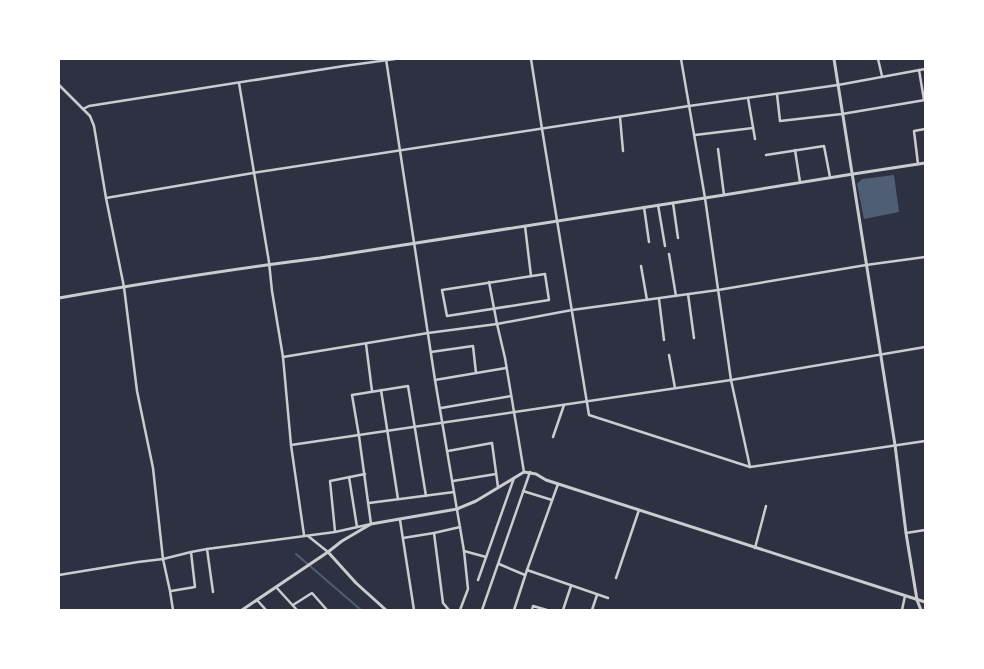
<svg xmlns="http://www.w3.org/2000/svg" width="984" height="669" font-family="Commissioner,sans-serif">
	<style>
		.water { fill: #4f5d75 }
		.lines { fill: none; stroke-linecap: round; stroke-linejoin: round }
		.stream { stroke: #4f5d75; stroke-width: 2 }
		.minor { stroke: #caccd0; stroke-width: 2.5 }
		.tertiary { stroke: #caccd0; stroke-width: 3 }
	</style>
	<rect width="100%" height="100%" fill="#2d3142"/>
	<!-- water -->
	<path class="water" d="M 894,175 L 899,212 L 864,219 L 857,184 L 862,179 Z"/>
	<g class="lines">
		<!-- stream -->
		<path class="stream" d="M 296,554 L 361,610"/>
		<!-- minor -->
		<g class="minor">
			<path d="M 386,59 L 435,380 L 464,551 L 468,589 L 460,610"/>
			<path d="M 531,59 L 542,129 L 589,415 L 750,467 L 925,441"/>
			<path d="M 681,59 L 705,198 L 731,380 L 750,467"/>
			<path d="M 878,59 L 882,76"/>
			<path d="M 919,70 L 924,100"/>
			<path d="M 239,83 L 269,262 L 272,291 L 283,357 L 291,445 L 304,535"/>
			<path d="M 59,85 L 90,116 L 94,126 L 106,198 L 124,287 L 137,391 L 153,468 L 163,559 L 170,591 L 173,610"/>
			<path d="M 777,94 L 780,121 L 842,114 L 925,100"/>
			<path d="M 748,98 L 755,139"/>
			<path d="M 83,109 L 89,106 L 344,66 L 395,59"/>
			<path d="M 620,117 L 623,151"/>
			<path d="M 695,135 L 753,128"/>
			<path d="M 718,149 L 724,195"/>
			<path d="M 795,150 L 800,182"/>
			<path d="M 766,155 L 824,146 L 830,177"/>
			<path d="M 918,164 L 914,131 L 925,129"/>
			<path d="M 106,198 L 253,173 L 689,106 L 838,85 L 925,69"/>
			<path d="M 673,203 L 678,238"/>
			<path d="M 658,205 L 665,246"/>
			<path d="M 644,207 L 649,242"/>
			<path d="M 525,226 L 531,276"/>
			<path d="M 669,254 L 676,296"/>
			<path d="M 641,266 L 647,300"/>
			<path d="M 545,274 L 549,300 L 447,316 L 442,290 Z"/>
			<path d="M 489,282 L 497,324 L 572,310 L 718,290 L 866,265 L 925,257"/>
			<path d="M 688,294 L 694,338"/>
			<path d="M 659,299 L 664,340"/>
			<path d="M 366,344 L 372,391"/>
			<path d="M 431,352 L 473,346 L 476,373"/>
			<path d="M 669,355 L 675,388"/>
			<path d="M 283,357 L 428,333 L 497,324 L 505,358 L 524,472"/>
			<path d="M 435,380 L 506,368"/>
			<path d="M 381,390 L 398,499"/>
			<path d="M 441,408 L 511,396"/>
			<path d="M 553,437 L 564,405"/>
			<path d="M 291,445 L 731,380 L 925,347"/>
			<path d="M 448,451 L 492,443 L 498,487"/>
			<path d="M 349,477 L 357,527"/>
			<path d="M 453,481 L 496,474"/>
			<path d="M 523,491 L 552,500"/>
			<path d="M 369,503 L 454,492"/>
			<path d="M 400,520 L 414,610"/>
			<path d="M 335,531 L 330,481 L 365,474"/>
			<path d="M 906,533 L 925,530"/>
			<path d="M 308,536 L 328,552"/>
			<path d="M 403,538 L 434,533"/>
			<path d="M 755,548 L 766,506"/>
			<path d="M 207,549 L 213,592"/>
			<path d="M 464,551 L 486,557"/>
			<path d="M 499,564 L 525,575"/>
			<path d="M 527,570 L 558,484"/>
			<path d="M 59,575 L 138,562 L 163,559 L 191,552 L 207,549 L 335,532 L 371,524 L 359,436 L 352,395 L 408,386 L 426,496"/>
			<path d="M 616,578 L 639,510"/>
			<path d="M 478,580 L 514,478"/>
			<path d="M 276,587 L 297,610"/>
			<path d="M 171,591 L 195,587 L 191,552"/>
			<path d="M 257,600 L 266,610"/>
			<path d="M 293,605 L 312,593 L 327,610"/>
			<path d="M 449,610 L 443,603 L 434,533 L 460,527"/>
			<path d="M 482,610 L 530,472"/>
			<path d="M 514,610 L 527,570 L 608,598"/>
			<path d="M 532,610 L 533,606 L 547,610"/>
			<path d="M 563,610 L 571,586"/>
			<path d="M 592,610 L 597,595"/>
			<path d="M 902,610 L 905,596"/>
		</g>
		<!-- tertiary -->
		<g class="tertiary">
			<path d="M 834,59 L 895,445 L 906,533 L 917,600 L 921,610"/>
			<path d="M 59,298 C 145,283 232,269 320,258 L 724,195 L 853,174 L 925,163"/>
			<path d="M 328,552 L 356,583 L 386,610"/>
			<path d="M 242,610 L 328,552 L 342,541 L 371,524 L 457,509 L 476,501 L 524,472 L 536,474 L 546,480 L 925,602"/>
		</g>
	</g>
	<!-- border -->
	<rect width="984" height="669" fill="none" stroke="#ffffff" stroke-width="120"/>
</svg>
